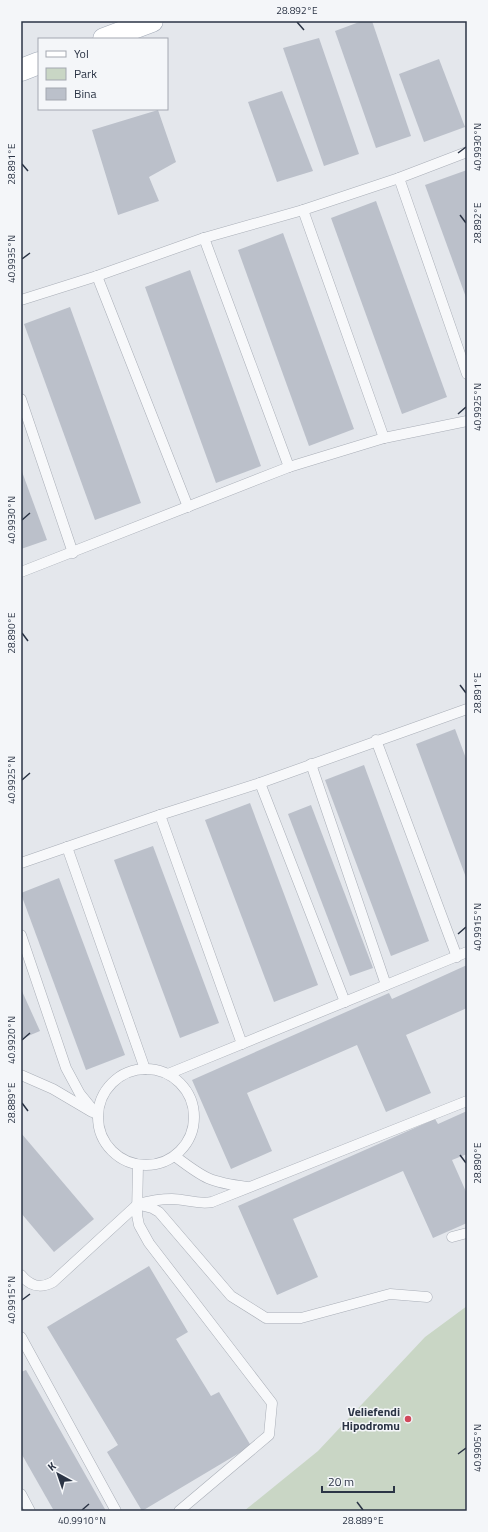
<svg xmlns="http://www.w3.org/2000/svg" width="488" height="1532" font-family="'Titillium Web',sans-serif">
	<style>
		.park { fill: #c9d6c5 }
		.building { fill: #bbc0ca }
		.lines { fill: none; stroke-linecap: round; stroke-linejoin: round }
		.service-casing { stroke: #a9aeb7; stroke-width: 11 }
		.primary-casing { stroke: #a3abb8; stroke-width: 23 }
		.service { stroke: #f7f8fa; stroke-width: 10 }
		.primary { stroke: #fff; stroke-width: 22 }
		.ticks { fill: none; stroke: #2b3445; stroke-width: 1.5 }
		.poi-dot { fill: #d1495b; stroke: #f4f6f9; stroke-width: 1.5 }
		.labels { text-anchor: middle; stroke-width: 3; stroke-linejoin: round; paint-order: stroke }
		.poi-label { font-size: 12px; font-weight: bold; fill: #2b3445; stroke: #f4f6f9; text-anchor: end }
		.neatline { fill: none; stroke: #2b3445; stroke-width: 1.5 }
		.ticks-label { font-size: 10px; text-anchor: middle; fill: #2b3445 }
	</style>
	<rect width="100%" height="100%" fill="#e4e7ec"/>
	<!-- park -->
	<path class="park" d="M 467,1306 L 467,1511 L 244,1511 L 318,1451 L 425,1337 Z"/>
	<!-- building -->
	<g class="building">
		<path d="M 362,21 L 372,21 L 411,136 L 376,148 L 335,31 Z"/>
		<path d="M 319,38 L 359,154 L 324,166 L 283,48 Z"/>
		<path d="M 439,59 L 465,127 L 424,142 L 399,74 Z"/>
		<path d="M 282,91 L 313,171 L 277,182 L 248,102 Z"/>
		<path d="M 158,110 L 176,162 L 149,177 L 159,201 L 118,215 L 92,130 Z"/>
		<path d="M 467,170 L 467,300 L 425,185 Z"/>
		<path d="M 376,201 L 447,397 L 402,414 L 331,218 Z"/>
		<path d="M 283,233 L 354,429 L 309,446 L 238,250 Z"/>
		<path d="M 190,270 L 261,466 L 216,483 L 145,287 Z"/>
		<path d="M 70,307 L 141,503 L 95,520 L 24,324 Z"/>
		<path d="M 21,469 L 47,540 L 21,549 Z"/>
		<path d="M 455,729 L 467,761 L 467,880 L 416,744 Z"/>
		<path d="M 364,765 L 429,941 L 391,956 L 325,780 Z"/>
		<path d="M 250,803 L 318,985 L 274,1002 L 205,820 Z"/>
		<path d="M 311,805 L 373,968 L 350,976 L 288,814 Z"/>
		<path d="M 153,846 L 219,1023 L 180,1038 L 114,860 Z"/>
		<path d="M 59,878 L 125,1055 L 86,1070 L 21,894 L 21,893 Z"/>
		<path d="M 467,965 L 467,1008 L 406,1035 L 431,1093 L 386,1112 L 357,1045 L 247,1093 L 272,1151 L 231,1169 L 192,1080 L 389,993 L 392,999 Z"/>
		<path d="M 21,989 L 40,1031 L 21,1039 Z"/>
		<path d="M 467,1111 L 467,1154 L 452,1160 L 467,1194 L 467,1223 L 433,1238 L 403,1171 L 293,1219 L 318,1277 L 277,1295 L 238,1206 L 435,1119 L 438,1124 Z"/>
		<path d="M 21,1133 L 94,1219 L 54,1252 L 21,1213 Z"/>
		<path d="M 149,1266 L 188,1332 L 176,1339 L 211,1396 L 219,1392 L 251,1446 L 142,1511 L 107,1452 L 118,1445 L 47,1327 Z"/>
		<path d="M 26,1370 L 106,1511 L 54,1511 L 21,1453 L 21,1372 Z"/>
	</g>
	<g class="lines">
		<defs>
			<g id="service">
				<path d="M 399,178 L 467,374"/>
				<path d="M 303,210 L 384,438"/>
				<path d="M 204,238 L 289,467"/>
				<path d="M 97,276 L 188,507"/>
				<path d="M 21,300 L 97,276 L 204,238 L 303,210 L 399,178 L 467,152"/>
				<path d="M 21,399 L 73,553"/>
				<path d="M 21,572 L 289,467 L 384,438 L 467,421"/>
				<path d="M 376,740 L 457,957"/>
				<path d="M 311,764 L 386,985"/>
				<path d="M 260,783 L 345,1002"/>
				<path d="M 160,815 L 242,1044"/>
				<path d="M 67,847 L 145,1069"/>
				<path d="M 21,863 L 160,815 L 260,783 L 467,709"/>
				<path d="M 21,935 L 66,1068 L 80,1094 L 97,1115"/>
				<circle cx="146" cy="1117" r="48"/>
				<path d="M 168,1074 L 467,952"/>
				<path d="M 21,1075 L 53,1089 L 92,1112"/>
				<path d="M 176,1157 C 205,1179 210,1182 247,1187"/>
				<path d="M 138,1165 L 137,1215 L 139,1225 L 149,1243 L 272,1403 L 269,1435 L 179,1511"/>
				<path d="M 140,1205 L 152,1208 L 159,1212 L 231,1296 L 266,1318 L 301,1318 L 390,1294 L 427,1297"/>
				<path d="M 452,1237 L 467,1233"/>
				<path d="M 21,1275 C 30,1286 40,1289 53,1282 L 138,1204 C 149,1201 160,1199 172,1199 C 186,1199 198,1205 212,1202 L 467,1101"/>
				<path d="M 21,1337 L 116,1511"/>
				<path d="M 21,1494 L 30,1511"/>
			</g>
			<g id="primary">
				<path d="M 104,39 L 152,21"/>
				<path d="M 21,70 L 39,63"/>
			</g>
		</defs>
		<!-- service casing -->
		<use href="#service" class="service-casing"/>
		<!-- primary casing -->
		<use href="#primary" class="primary-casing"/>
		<!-- service -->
		<use href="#service" class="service"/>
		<!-- primary -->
		<use href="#primary" class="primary"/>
	</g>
	<!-- ticks -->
	<path class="ticks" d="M 297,22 L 304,30M 458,153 L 466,147M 22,164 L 28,171M 460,215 L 466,223M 22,259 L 30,253M 458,414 L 466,407M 22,520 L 30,513M 22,633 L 28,641M 460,685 L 466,693M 22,780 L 30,773M 458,934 L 466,927M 22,1040 L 30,1033M 22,1103 L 28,1111M 460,1155 L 466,1163M 22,1300 L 30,1294M 458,1454 L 466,1448M 357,1502 L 363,1510M 82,1510 L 89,1504"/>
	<!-- markers -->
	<circle class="poi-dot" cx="408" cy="1419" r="4"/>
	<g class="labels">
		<!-- poi labels -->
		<g class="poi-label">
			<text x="400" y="1416">Veliefendi<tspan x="400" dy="14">Hipodromu</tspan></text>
		</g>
	</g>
	<!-- border -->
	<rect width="488" height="1532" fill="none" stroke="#f4f6f9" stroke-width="44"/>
	<!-- legend -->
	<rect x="38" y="38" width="130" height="72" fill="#f4f6f9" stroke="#a4a8b1"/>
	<rect x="46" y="51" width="20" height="6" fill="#ffffff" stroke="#a4a8b1"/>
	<text x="74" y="58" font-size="12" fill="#2b3445">Yol</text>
	<rect x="46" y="68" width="20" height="12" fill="#c9d6c5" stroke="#a4a8b1"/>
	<text x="74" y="78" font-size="12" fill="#2b3445">Park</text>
	<rect x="46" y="88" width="20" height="12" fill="#bbc0ca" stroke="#a4a8b1"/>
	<text x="74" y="98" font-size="12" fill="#2b3445">Bina</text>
	<!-- north arrow -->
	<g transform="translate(58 1474) rotate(320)" stroke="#f4f6f9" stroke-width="3" paint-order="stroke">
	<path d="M0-3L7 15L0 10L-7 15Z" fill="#2b3445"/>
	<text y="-6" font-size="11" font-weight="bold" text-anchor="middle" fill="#2b3445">K</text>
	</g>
	<!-- scale -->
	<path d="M322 1486v6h72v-6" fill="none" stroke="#2b3445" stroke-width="2"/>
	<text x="328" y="1486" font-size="12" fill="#2b3445" stroke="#f4f6f9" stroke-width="3" paint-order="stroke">20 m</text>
	<rect x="22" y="22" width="444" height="1488" class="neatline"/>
	<g class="ticks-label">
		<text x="297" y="14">28.892°E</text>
		<text transform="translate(477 147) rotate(-90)" y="4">40.9930°N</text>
		<text transform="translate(11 164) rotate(-90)" y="4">28.891°E</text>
		<text transform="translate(477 223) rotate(-90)" y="4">28.892°E</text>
		<text transform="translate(11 259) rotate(-90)" y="4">40.9935°N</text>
		<text transform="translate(477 407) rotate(-90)" y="4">40.9925°N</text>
		<text transform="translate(11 520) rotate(-90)" y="4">40.9930°N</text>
		<text transform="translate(11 633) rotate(-90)" y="4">28.890°E</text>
		<text transform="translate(477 693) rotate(-90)" y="4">28.891°E</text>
		<text transform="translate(11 780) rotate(-90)" y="4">40.9925°N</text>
		<text transform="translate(477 927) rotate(-90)" y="4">40.9915°N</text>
		<text transform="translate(11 1040) rotate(-90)" y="4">40.9920°N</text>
		<text transform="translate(11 1103) rotate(-90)" y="4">28.889°E</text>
		<text transform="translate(477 1163) rotate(-90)" y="4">28.890°E</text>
		<text transform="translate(11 1300) rotate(-90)" y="4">40.9915°N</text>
		<text transform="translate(477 1448) rotate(-90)" y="4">40.9905°N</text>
		<text x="82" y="1524">40.9910°N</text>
		<text x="363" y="1524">28.889°E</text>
	</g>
</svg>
